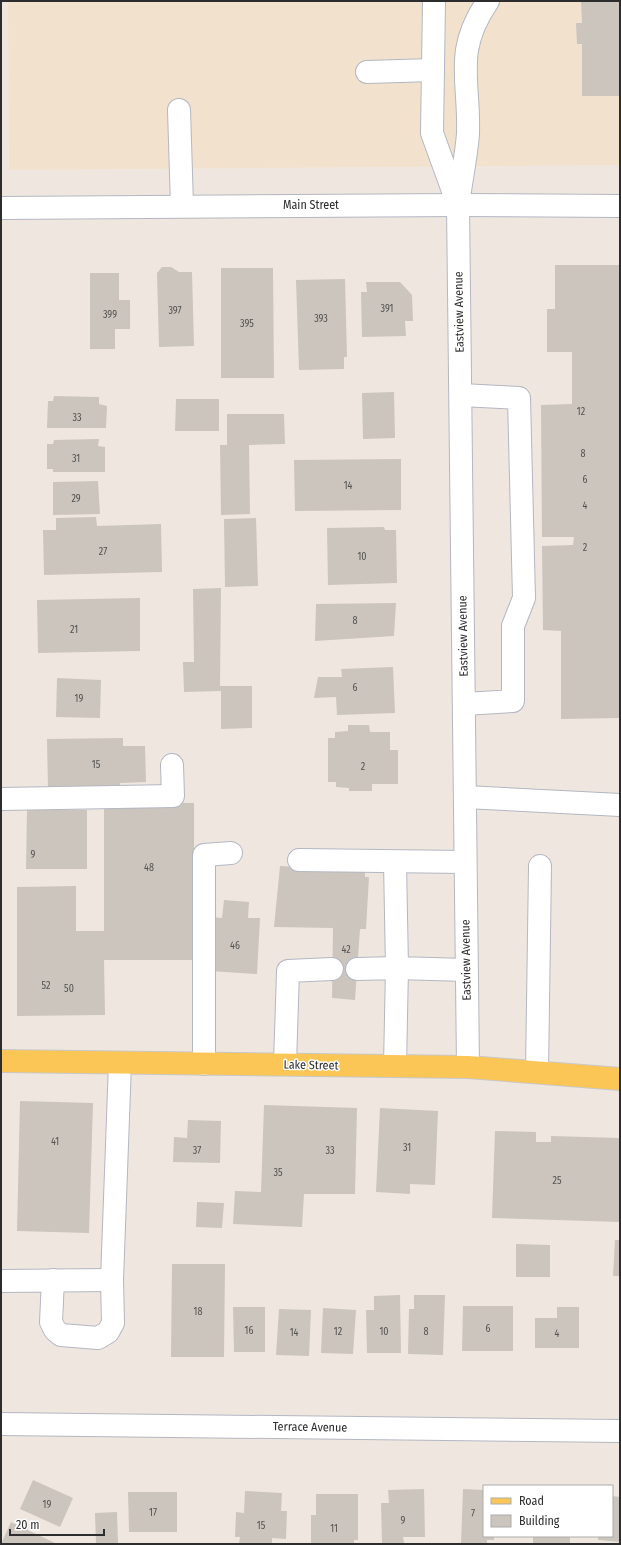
<svg xmlns="http://www.w3.org/2000/svg" width="621" height="1545" font-family="'Fira Sans Condensed',sans-serif">
	<style>
		.education { fill: #f2e2cd }
		.building { fill: #cbc5bd }
		.lines { fill: none; stroke-linecap: round; stroke-linejoin: round }
		.minor-casing { stroke: #b3b7c2; stroke-width: 24 }
		.major-casing { stroke: #c8c8c8; stroke-width: 24 }
		.minor { stroke: #fff; stroke-width: 22 }
		.major { stroke: #fcc657; stroke-width: 22 }
		.labels { text-anchor: middle; stroke-width: 3; stroke-linejoin: round; paint-order: stroke }
		.number-label { font-size: 10px; fill: #545351 }
		.street-label { font-size: 12px; fill: #2d2d2d; stroke: #fff }
	</style>
	<rect width="100%" height="100%" fill="#efe7df"/>
	<!-- education -->
	<path class="education" d="M 8,1 L 620,1 L 620,165 L 9,170 Z"/>
	<!-- building -->
	<g class="building">
		<path d="M 581,1 L 620,1 L 619,96 L 582,96 L 582,44 L 577,44 L 576,23 L 582,23 Z"/>
		<path d="M 555,265 L 620,265 L 620,718 L 561,719 L 561,631 L 543,630 L 542,546 L 573,545 L 574,537 L 542,537 L 541,405 L 572,404 L 572,352 L 547,352 L 547,309 L 555,309 Z"/>
		<path d="M 162,267 L 171,267 L 179,272 L 192,272 L 194,346 L 159,347 L 157,273 Z"/>
		<path d="M 221,268 L 273,268 L 274,378 L 221,378 Z"/>
		<path d="M 90,273 L 119,273 L 119,300 L 130,300 L 130,329 L 115,329 L 115,349 L 90,349 Z"/>
		<path d="M 345,279 L 347,357 L 344,357 L 344,369 L 299,370 L 296,280 Z"/>
		<path d="M 366,282 L 400,282 L 412,295 L 413,321 L 405,321 L 406,336 L 362,337 L 361,292 L 367,292 Z"/>
		<path d="M 394,392 L 395,438 L 363,439 L 362,393 Z"/>
		<path d="M 54,396 L 99,397 L 99,404 L 107,406 L 106,428 L 47,428 L 48,401 L 53,401 Z"/>
		<path d="M 176,399 L 219,399 L 219,431 L 175,431 Z"/>
		<path d="M 227,414 L 284,414 L 285,444 L 249,445 L 250,514 L 221,515 L 220,445 L 227,445 Z"/>
		<path d="M 99,439 L 98,446 L 105,447 L 105,472 L 53,472 L 53,469 L 47,469 L 47,444 L 53,444 L 54,440 Z"/>
		<path d="M 401,459 L 401,510 L 295,511 L 294,460 Z"/>
		<path d="M 98,481 L 100,514 L 53,515 L 53,482 Z"/>
		<path d="M 96,517 L 97,526 L 161,524 L 162,572 L 44,575 L 43,530 L 56,530 L 56,518 Z"/>
		<path d="M 256,518 L 258,586 L 225,587 L 224,519 Z"/>
		<path d="M 384,527 L 385,530 L 396,530 L 397,583 L 328,585 L 327,528 Z"/>
		<path d="M 221,588 L 220,686 L 252,686 L 252,728 L 221,729 L 221,691 L 184,692 L 183,662 L 194,662 L 193,589 Z"/>
		<path d="M 140,598 L 140,651 L 38,653 L 37,600 Z"/>
		<path d="M 396,603 L 394,636 L 315,641 L 316,604 Z"/>
		<path d="M 393,667 L 395,713 L 337,715 L 336,697 L 314,698 L 318,677 L 342,677 L 341,669 Z"/>
		<path d="M 57,678 L 101,680 L 100,718 L 56,717 Z"/>
		<path d="M 348,725 L 369,725 L 370,732 L 390,732 L 390,750 L 398,750 L 398,784 L 372,784 L 372,791 L 349,791 L 349,788 L 336,787 L 336,782 L 328,782 L 328,738 L 335,738 L 335,732 L 348,731 Z"/>
		<path d="M 123,738 L 123,746 L 145,746 L 146,782 L 120,783 L 120,789 L 48,790 L 47,739 Z"/>
		<path d="M 104,803 L 194,803 L 194,960 L 104,960 L 105,1015 L 17,1016 L 17,887 L 76,886 L 76,931 L 104,931 Z"/>
		<path d="M 27,810 L 87,810 L 87,869 L 26,869 Z"/>
		<path d="M 280,866 L 365,870 L 365,877 L 369,877 L 366,929 L 360,929 L 355,1000 L 332,998 L 333,928 L 274,927 Z"/>
		<path d="M 224,900 L 249,902 L 248,918 L 260,918 L 257,974 L 209,971 L 212,917 L 222,918 Z"/>
		<path d="M 20,1101 L 93,1103 L 89,1233 L 17,1231 Z"/>
		<path d="M 264,1105 L 357,1108 L 355,1194 L 304,1194 L 302,1227 L 233,1224 L 235,1191 L 261,1192 Z"/>
		<path d="M 380,1108 L 438,1111 L 435,1185 L 410,1184 L 410,1194 L 376,1192 Z"/>
		<path d="M 188,1120 L 221,1121 L 220,1163 L 173,1162 L 174,1137 L 187,1138 Z"/>
		<path d="M 495,1131 L 536,1132 L 536,1142 L 551,1142 L 551,1136 L 620,1138 L 620,1222 L 492,1218 Z"/>
		<path d="M 197,1202 L 224,1203 L 222,1228 L 196,1227 Z"/>
		<path d="M 615,1240 L 620,1240 L 620,1276 L 613,1276 Z"/>
		<path d="M 516,1244 L 550,1245 L 550,1277 L 516,1277 Z"/>
		<path d="M 172,1264 L 225,1264 L 224,1357 L 171,1357 Z"/>
		<path d="M 400,1295 L 401,1353 L 367,1353 L 366,1310 L 374,1310 L 374,1296 Z"/>
		<path d="M 414,1295 L 445,1295 L 443,1355 L 408,1354 L 409,1309 L 414,1309 Z"/>
		<path d="M 463,1306 L 513,1306 L 513,1351 L 462,1351 Z"/>
		<path d="M 233,1307 L 265,1307 L 265,1352 L 234,1352 Z"/>
		<path d="M 557,1307 L 579,1307 L 579,1348 L 535,1348 L 535,1318 L 557,1318 Z"/>
		<path d="M 323,1308 L 356,1310 L 353,1354 L 321,1353 Z"/>
		<path d="M 279,1309 L 311,1310 L 309,1356 L 276,1355 Z"/>
		<path d="M 33,1480 L 73,1498 L 60,1527 L 20,1509 Z"/>
		<path d="M 424,1489 L 425,1537 L 403,1537 L 404,1543 L 382,1543 L 381,1503 L 389,1503 L 388,1490 Z"/>
		<path d="M 463,1489 L 484,1490 L 484,1536 L 494,1536 L 494,1540 L 487,1540 L 487,1544 L 461,1544 Z"/>
		<path d="M 245,1491 L 282,1493 L 281,1511 L 287,1511 L 286,1539 L 272,1538 L 272,1544 L 239,1544 L 240,1537 L 235,1537 L 236,1512 L 244,1513 Z"/>
		<path d="M 128,1492 L 177,1492 L 177,1532 L 129,1532 Z"/>
		<path d="M 316,1494 L 358,1494 L 358,1540 L 354,1540 L 354,1544 L 311,1544 L 311,1515 L 316,1515 Z"/>
		<path d="M 612,1496 L 620,1497 L 620,1542 L 598,1540 L 598,1536 L 612,1536 Z"/>
		<path d="M 117,1512 L 118,1544 L 96,1544 L 95,1513 Z"/>
		<path d="M 11,1522 L 57,1544 L 1,1544 Z"/>
		<rect x="533" y="1536" width="37" height="8"/>
	</g>
	<g class="lines">
		<defs>
			<g id="minor">
				<path d="M 434,1 L 432,133 L 457,202"/>
				<path d="M 367,72 L 433,70"/>
				<path d="M 179,110 L 182,206"/>
				<path d="M 1,208 L 458,205 L 620,206"/>
				<path d="M 461,395 L 519,398 L 524,598 L 513,626 L 513,701 L 464,704"/>
				<path d="M 465,797 L 620,805"/>
				<path d="M 1,799 L 173,796 L 172,765"/>
				<path d="M 299,860 L 465,862"/>
				<path d="M 395,862 L 397,968 L 466,970"/>
				<path d="M 357,969 L 397,968 L 395,1066"/>
				<path d="M 204,1064 L 204,855 L 231,853"/>
				<path d="M 285,1064 L 288,971 L 332,969"/>
				<path d="M 468,1067 L 458,205 C 461,181 466,158 468,134 C 470,80 453,52 488,1"/>
				<path d="M 537,1072 L 540,866"/>
				<path d="M 53,1280 L 51,1322 L 55,1330 L 61,1335 L 98,1338 L 108,1332 L 113,1323 L 112,1280 L 120,1063"/>
				<path d="M 1,1281 L 112,1280"/>
				<path d="M 1,1424 L 620,1431"/>
			</g>
			<path id="major" d="M 1,1061 L 468,1067 L 620,1079"/>
		</defs>
		<!-- minor casing -->
		<use href="#minor" class="minor-casing"/>
		<!-- major casing -->
		<use href="#major" class="major-casing"/>
		<!-- minor -->
		<use href="#minor" class="minor"/>
		<!-- major -->
		<use href="#major" class="major"/>
	</g>
	<g class="labels">
		<!-- number labels -->
		<g class="number-label">
			<text x="387" y="312">391</text>
			<text x="175" y="314">397</text>
			<text x="110" y="318">399</text>
			<text x="321" y="322">393</text>
			<text x="247" y="327">395</text>
			<text x="581" y="415">12</text>
			<text x="77" y="421">33</text>
			<text x="583" y="457">8</text>
			<text x="76" y="462">31</text>
			<text x="585" y="483">6</text>
			<text x="348" y="489">14</text>
			<text x="76" y="502">29</text>
			<text x="585" y="509">4</text>
			<text x="585" y="551">2</text>
			<text x="103" y="555">27</text>
			<text x="362" y="560">10</text>
			<text x="355" y="624">8</text>
			<text x="74" y="633">21</text>
			<text x="355" y="691">6</text>
			<text x="79" y="702">19</text>
			<text x="96" y="768">15</text>
			<text x="363" y="770">2</text>
			<text x="33" y="858">9</text>
			<text x="149" y="871">48</text>
			<text x="235" y="949">46</text>
			<text x="346" y="953">42</text>
			<text x="46" y="989">52</text>
			<text x="69" y="992">50</text>
			<text x="55" y="1145">41</text>
			<text x="407" y="1151">31</text>
			<text x="197" y="1154">37</text>
			<text x="330" y="1154">33</text>
			<text x="278" y="1176">35</text>
			<text x="557" y="1184">25</text>
			<text x="198" y="1315">18</text>
			<text x="488" y="1332">6</text>
			<text x="249" y="1334">16</text>
			<text x="338" y="1335">12</text>
			<text x="384" y="1335">10</text>
			<text x="426" y="1335">8</text>
			<text x="294" y="1336">14</text>
			<text x="557" y="1337">4</text>
			<text x="47" y="1508">19</text>
			<text x="153" y="1516">17</text>
			<text x="473" y="1517">7</text>
			<text x="403" y="1524">9</text>
			<text x="261" y="1529">15</text>
			<text x="334" y="1532">11</text>
		</g>
		<!-- street labels -->
		<g class="street-label">
			<text x="311" y="209">Main Street</text>
			<text transform="translate(459 312) rotate(-91)" y="4">Eastview Avenue</text>
			<text transform="translate(463 636) rotate(-91)" y="4">Eastview Avenue</text>
			<text transform="translate(466 960) rotate(-91)" y="4">Eastview Avenue</text>
			<text transform="translate(311 1065) rotate(1)" y="4">Lake Street</text>
			<text transform="translate(310 1427) rotate(1)" y="4">Terrace Avenue</text>
		</g>
	</g>
	<!-- border -->
	<rect width="621" height="1545" fill="none" stroke="#2d2d2d" stroke-width="4"/>
	<!-- legend -->
	<rect x="483" y="1485" width="130" height="52" fill="#ffffff" stroke="#ababab"/>
	<rect x="491" y="1498" width="20" height="6" fill="#fcc657" stroke="#ababab"/>
	<text x="519" y="1505" font-size="12" fill="#2d2d2d">Road</text>
	<rect x="491" y="1515" width="20" height="12" fill="#cbc5bd" stroke="#ababab"/>
	<text x="519" y="1525" font-size="12" fill="#2d2d2d">Building</text>
	<!-- scale -->
	<path d="M10 1529v6h94v-6" fill="none" stroke="#2d2d2d" stroke-width="2"/>
	<text x="16" y="1529" font-size="12" fill="#2d2d2d" stroke="#ffffff" stroke-width="3" paint-order="stroke">20 m</text>
</svg>
